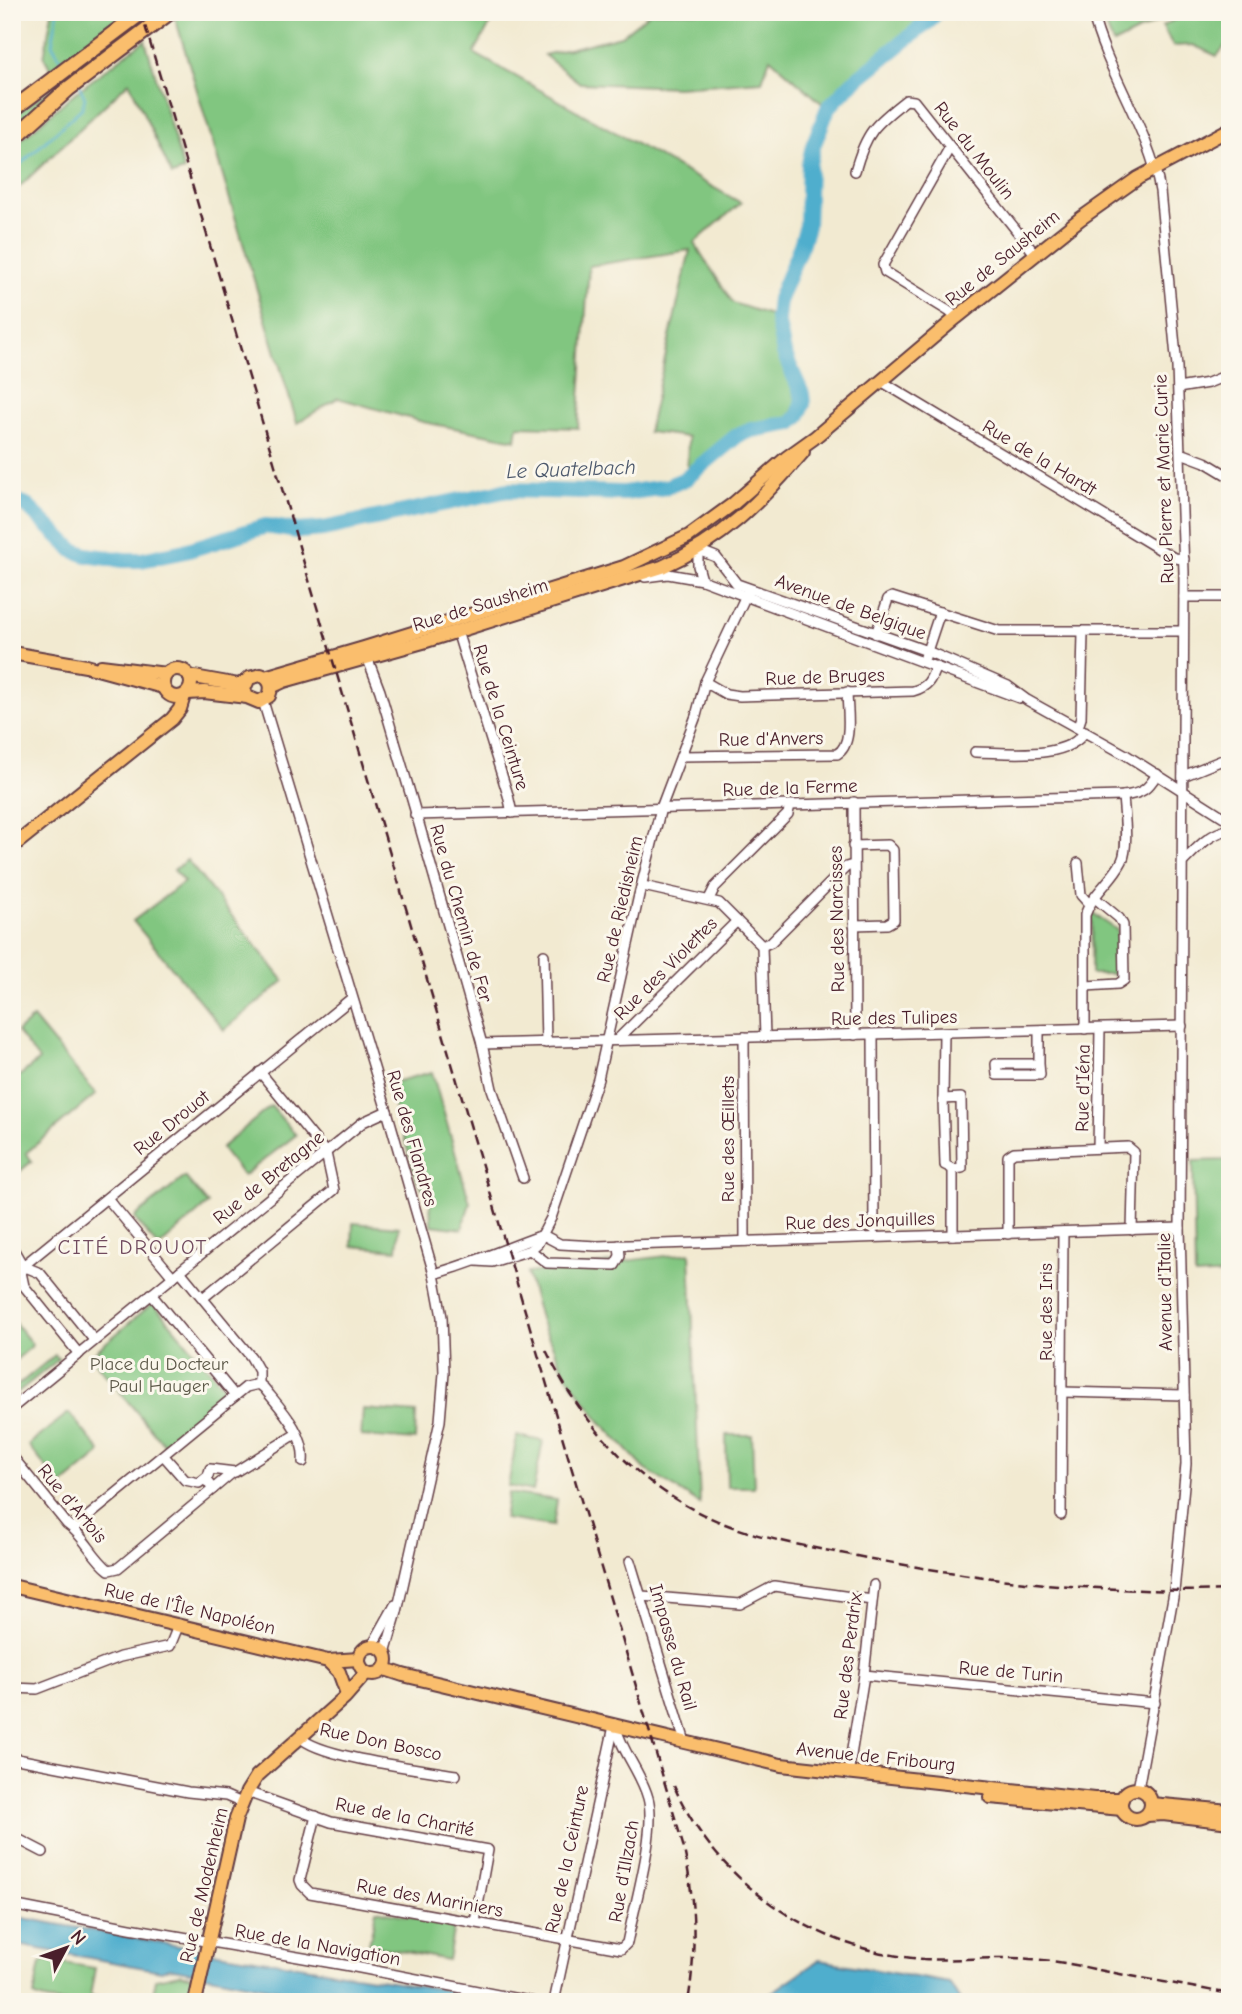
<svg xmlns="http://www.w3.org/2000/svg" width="1242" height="2014" font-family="'Comic Neue',sans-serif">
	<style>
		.green { fill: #81c680; stroke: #667256; stroke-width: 2 }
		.water { fill: #4faecd; stroke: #4c667c; stroke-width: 2 }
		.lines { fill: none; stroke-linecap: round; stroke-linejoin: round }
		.stream { stroke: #4faecd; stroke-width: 2.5 }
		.river { stroke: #4faecd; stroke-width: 16 }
		.minor-casing { stroke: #633d44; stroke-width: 12 }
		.major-casing { stroke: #633d44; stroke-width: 16 }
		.highway-casing { stroke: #633d44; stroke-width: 18 }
		.minor { stroke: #fff; stroke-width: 9 }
		.major { stroke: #fabe6d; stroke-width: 12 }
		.highway { stroke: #fabe6d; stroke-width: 14 }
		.rail { stroke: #4a1f2b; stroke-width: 2.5; stroke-dasharray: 10 5; stroke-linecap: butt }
		.labels { text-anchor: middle; stroke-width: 6; stroke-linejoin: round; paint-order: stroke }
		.street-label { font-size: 19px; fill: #4a1f2b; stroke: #fbf7ec }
		.park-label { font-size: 19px; fill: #5d5949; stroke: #fbf7ec }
		.water-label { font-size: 21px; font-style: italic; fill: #4c586c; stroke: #fbf7ec }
		.neighbourhood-label { font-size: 21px; letter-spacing: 2px; fill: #714b5f; stroke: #fbf7ec }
	</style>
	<rect width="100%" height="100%" fill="#fbf7ec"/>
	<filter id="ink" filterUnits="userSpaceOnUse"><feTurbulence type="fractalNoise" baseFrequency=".0143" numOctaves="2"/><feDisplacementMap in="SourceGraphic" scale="14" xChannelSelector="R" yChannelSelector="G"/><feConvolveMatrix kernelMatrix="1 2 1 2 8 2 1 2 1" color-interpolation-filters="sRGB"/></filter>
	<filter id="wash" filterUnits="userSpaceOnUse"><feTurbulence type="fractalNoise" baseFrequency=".00686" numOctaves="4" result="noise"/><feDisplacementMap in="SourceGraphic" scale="28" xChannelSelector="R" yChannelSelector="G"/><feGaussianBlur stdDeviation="1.57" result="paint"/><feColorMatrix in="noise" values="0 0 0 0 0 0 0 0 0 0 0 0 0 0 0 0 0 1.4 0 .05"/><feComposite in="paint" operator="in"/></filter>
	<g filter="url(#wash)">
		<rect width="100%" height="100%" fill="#f2ead1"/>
		<!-- green -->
		<g class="green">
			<path d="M 52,12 L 130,12 L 52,72 L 44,57 Z"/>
			<path d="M 182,12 L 497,12 L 474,53 L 741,203 L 694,243 L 733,303 L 773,316 L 781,354 L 797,402 L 789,419 L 737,431 L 687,476 L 688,437 L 648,432 L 690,250 L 589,266 L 578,428 L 518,426 L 516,440 L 423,422 L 338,398 L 297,423 L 175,17 Z"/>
			<path d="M 651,12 L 930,12 L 925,19 L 851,78 L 825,106 L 770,58 L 762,81 L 677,87 L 580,83 L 544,55 L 621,36 Z"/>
			<path d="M 1101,12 L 1177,12 L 1113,44 Z"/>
			<path d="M 1189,12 L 1230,12 L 1230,40 L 1217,56 L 1193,45 L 1173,46 L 1162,26 Z"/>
			<path d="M 145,40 L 184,171 L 172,175 L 129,82 L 12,194 L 12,148 L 71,96 Z"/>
			<path d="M 60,82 L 63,85 L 12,135 L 12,117 Z"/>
			<path d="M 187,860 L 284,981 L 224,1030 L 133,921 L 184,882 L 174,870 Z"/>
			<path d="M 1092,913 L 1117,930 L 1118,974 L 1091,974 Z"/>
			<path d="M 33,1018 L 96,1094 L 26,1153 L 32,1161 L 12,1178 L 12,1082 L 39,1060 L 17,1032 Z"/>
			<path d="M 432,1072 L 470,1203 L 462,1229 L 431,1225 L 430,1200 L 417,1180 L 387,1084 Z"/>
			<path d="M 271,1106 L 296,1135 L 243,1176 L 221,1148 Z"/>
			<path d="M 1230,1160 L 1230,1274 L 1195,1276 L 1193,1161 Z"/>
			<path d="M 185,1177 L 208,1204 L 160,1246 L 156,1245 L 135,1219 L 136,1216 Z"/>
			<path d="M 353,1223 L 399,1227 L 397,1250 L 352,1246 Z"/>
			<path d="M 690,1253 L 700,1504 L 645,1469 L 600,1421 L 567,1376 L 541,1322 L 527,1273 Z"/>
			<path d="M 153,1303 L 229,1393 L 165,1446 L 90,1356 Z"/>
			<path d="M 14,1322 L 32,1344 L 31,1347 L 12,1363 L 12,1323 Z"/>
			<path d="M 55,1355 L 59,1359 L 12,1397 L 12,1390 Z"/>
			<path d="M 363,1409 L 416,1413 L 415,1440 L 361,1436 Z"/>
			<path d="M 67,1414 L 70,1414 L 100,1451 L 100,1454 L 61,1486 L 28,1445 Z"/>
			<path d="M 752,1435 L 754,1487 L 727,1487 L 726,1435 Z"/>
			<path d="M 517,1436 L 543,1441 L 533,1491 L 508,1486 Z"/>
			<path d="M 508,1493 L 557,1500 L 553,1526 L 504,1519 Z"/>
			<path d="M 376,1910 L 454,1925 L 448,1960 L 369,1945 Z"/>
			<path d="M 45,1960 L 95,1968 L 90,1996 L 120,2002 C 96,2002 55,2007 34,1996 L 40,1963 Z"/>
			<path d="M 179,1974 L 195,1977 L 188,2002 L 151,2002 L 156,1979 Z"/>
		</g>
		<!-- water -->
		<g class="water">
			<path d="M 12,1916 L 218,1953 L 453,1991 L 457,1995 L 495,2002 L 342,2002 L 169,1968 L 161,1971 L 12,1944 Z"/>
			<path d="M 819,1960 L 949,1983 L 961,2002 L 758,2002 Z"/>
		</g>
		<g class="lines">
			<!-- stream -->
			<g class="stream">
				<path d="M 58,12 L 52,44 L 63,63"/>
				<path d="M 12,172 L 82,108 L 85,98 L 79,85"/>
			</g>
			<!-- river -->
			<path class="river" d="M 12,499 L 28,507 L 73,550 L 86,555 L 124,560 L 141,560 L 185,551 L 266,526 L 298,531 L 323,529 L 508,490 L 624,493 L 666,487 L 685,479 L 738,435 L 751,430 L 791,423 L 798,417 L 803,404 L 802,394 L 784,353 L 777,319 L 779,299 L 801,245 L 807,226 L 809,164 L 813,146 L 828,108 L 852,83 L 929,21 L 936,12"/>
		</g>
	</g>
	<g filter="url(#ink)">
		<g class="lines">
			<defs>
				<g id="minor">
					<path d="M 1092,12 C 1107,73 1150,131 1160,191 L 1177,367 L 1184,572 L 1180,1228 L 1186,1464 L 1174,1592 L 1138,1789"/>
					<path d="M 950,147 L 883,265 L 885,272 L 950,312 L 956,318"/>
					<path d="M 855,171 C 866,132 875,124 906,100 L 914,101 L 1035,254"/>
					<path d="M 881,381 L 1174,558 L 1184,559"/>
					<path d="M 1178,388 L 1208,383 L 1230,374"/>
					<path d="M 1181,453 L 1205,462 L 1230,477"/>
					<path d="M 698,550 L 716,557 L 737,584 L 927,651 L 1008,686 L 1027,700 L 1126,755 L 1230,821"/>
					<path d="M 698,550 L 698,566 L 702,580"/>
					<path d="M 645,577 L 668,574 L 702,580 L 1019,698"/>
					<path d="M 1184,597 L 1230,597"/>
					<path d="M 457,631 L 508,795 L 512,813"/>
					<path d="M 876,634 L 888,599 L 892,597 L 999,631 L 1183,631"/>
					<path d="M 367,657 L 380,691 L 413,803 L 482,1044 L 492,1089 L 523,1178"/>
					<path d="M 925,657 L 940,612"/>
					<path d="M 705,682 L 726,694 L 740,696 L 913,691 C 928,687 931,680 936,666"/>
					<path d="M 263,701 L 387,1111 L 434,1274 L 442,1317 L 444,1373 L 440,1421 L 397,1612 L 385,1653"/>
					<path d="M 1078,727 L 1081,718 L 1083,633"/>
					<path d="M 975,752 C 1006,752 1068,761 1085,731"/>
					<path d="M 681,756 L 837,754 C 854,744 847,709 847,692"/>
					<path d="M 1183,776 L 1230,757"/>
					<path d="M 854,802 L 855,1035"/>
					<path d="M 415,815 L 1123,796 C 1142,794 1148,789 1157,774"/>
					<path d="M 853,846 L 888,845 L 893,850 L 894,920 L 887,924 L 854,925"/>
					<path d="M 1184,861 C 1199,846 1209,834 1230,829"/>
					<path d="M 1078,863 L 1081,895 L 1089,904"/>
					<path d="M 643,886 L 719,903 L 762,946 L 765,1037"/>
					<path d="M 709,899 L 715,887 L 788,814 L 790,805"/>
					<path d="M 762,946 L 771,942 L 846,867 L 853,865"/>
					<path d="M 544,955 L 546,1043"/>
					<path d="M 1086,986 L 1118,984 L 1124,980 L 1123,925 L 1119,918 L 1095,898"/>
					<path d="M 1085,1029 L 1085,915 C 1092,894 1112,881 1122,861 C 1129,847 1124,812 1123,796"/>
					<path d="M 1039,1031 L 1039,1064 L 996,1064 L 997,1075 L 1040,1075 L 1039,1064"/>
					<path d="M 944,1033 L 943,1099 L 961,1098 L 962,1168 L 953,1169 L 953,1235"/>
					<path d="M 873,1035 L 874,1229"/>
					<path d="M 744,1037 L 745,1241"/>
					<path d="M 617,1040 L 737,921"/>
					<path d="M 482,1044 L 1182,1026"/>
					<path d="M 943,1099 L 945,1165 L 953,1169"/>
					<path d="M 1098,1148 L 1100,1029"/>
					<path d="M 107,1198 L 173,1277"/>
					<path d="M 1008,1234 L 1008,1156 L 1014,1152 L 1128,1147 L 1134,1152 L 1132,1230"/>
					<path d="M 543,1235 L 560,1244 L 597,1246 L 1180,1228"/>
					<path d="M 12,1247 L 23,1266 L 21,1272 L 24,1286 L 79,1354"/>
					<path d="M 530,1250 L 547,1263 L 615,1265 L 620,1256 L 619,1245"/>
					<path d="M 476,1261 L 492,1262 L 530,1250 L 538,1243 L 551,1218 L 598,1079 L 639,895 L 661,808 L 696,716 L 705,682 L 749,589"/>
					<path d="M 23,1266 L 40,1273 L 94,1340"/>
					<path d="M 180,1271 L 251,1357 L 259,1371 L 259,1384"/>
					<path d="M 434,1274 C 471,1264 506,1248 543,1235"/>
					<path d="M 12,1275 L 352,998"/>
					<path d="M 151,1294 L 235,1396"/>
					<path d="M 203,1298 L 334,1190 L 326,1153 L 260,1072"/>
					<path d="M 1062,1392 L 1184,1395"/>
					<path d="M 12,1408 L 363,1122 L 387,1111"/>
					<path d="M 12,1456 L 67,1524 C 83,1534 93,1558 109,1570 L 118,1568 L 213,1489 L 205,1479"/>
					<path d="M 164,1456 L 185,1480 L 199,1483 L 208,1476 L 210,1469 L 235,1472 L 296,1434"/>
					<path d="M 213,1489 L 232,1473"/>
					<path d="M 1061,1515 L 1063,1232"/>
					<path d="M 74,1528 L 235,1396 L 246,1387 L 259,1384 L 264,1388 C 280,1408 306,1434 303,1462"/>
					<path d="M 630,1561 L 685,1742"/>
					<path d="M 642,1596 L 740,1604 L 774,1586 L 872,1600"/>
					<path d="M 372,1646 L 395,1605"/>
					<path d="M 864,1675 L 1155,1703"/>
					<path d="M 12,1688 L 37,1689 L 120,1657 L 170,1646 L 179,1624"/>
					<path d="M 300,1737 C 319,1758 424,1769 456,1775"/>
					<path d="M 12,1758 L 188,1792 L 226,1796 L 242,1803"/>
					<path d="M 848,1774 L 864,1675 L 874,1585"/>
					<path d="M 247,1792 L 331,1822 L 488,1850 L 475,1922"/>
					<path d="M 316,1816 L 300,1880 L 302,1885 L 310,1893 L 621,1949 L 627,1943 C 634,1907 657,1830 648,1798 C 641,1772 621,1751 615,1724"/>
					<path d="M 12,1836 L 43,1852"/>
					<path d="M 12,1905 L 130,1928 L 350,1966 L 534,2002"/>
					<path d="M 554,2002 L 614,1726"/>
				</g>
				<g id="major">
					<path d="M 12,653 L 86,666 L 163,687"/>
					<path d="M 101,666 L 166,674"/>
					<circle cx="177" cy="683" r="14"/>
					<path d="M 189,676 L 239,685 L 246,681"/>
					<path d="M 265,677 L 364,648 L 624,567 L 689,536 L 733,504 L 786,458 L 814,438 L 956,318 L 1080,219 L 1138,178 L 1230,129"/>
					<path d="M 271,687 L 284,681 L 423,642 L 662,567 C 723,540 760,502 803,452"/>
					<path d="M 188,693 L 204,692 L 247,697 L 259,702 L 269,696 C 273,686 270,679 261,675 L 249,678 L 244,689 L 247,697"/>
					<path d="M 12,847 L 172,719 L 180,709 L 184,696"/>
					<path d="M 12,1586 L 328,1661 L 359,1659"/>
					<circle cx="373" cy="1660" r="14"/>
					<path d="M 328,1661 L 339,1672 L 347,1694"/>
					<path d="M 385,1669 L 403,1675 L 781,1765 L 1094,1799 L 1122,1799"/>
					<circle cx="1136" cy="1804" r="15"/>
					<path d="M 990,1797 L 1122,1809"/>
					<path d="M 1151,1804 L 1230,1811"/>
					<path d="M 1147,1815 L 1163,1814 L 1230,1822"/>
					<path d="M 195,2002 L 236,1819 L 247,1792 L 257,1776 L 345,1697 L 366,1673"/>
				</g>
				<g id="highway">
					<path d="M 12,110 L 142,12"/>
					<path d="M 12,140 L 68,89 L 170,12"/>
				</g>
			</defs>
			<!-- minor casing -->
			<use href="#minor" class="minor-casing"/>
			<!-- major casing -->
			<use href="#major" class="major-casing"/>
			<!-- highway casing -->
			<use href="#highway" class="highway-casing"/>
			<!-- minor -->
			<use href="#minor" class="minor"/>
			<!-- major -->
			<use href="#major" class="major"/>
			<!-- highway -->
			<use href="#highway" class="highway"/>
			<!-- rail -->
			<g class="rail">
				<path d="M 141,12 L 683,1845 C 695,1898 697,1948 688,2002"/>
				<path d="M 546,1350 C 577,1415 623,1469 685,1505 C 737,1535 794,1544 851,1555 C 979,1580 1100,1594 1230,1590"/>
				<path d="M 674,1786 C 718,1885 816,1951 924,1959 C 959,1961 995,1956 1030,1959 C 1055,1960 1080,1966 1104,1971 C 1146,1979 1188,1986 1230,1994"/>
			</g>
		</g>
	</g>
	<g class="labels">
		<!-- street labels -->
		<g class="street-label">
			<text transform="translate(975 150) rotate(52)" y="7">Rue du Moulin</text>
			<text transform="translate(1002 257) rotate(-39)" y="7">Rue de Sausheim</text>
			<text transform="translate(1040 457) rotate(31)" y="7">Rue de la Hardt</text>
			<text transform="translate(1163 479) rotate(-92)" y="7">Rue Pierre et Marie Curie</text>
			<text transform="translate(480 604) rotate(-17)" y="7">Rue de Sausheim</text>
			<text transform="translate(851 606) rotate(20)" y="7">Avenue de Belgique</text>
			<text transform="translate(825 676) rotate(-2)" y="7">Rue de Bruges</text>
			<text transform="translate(502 717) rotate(73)" y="7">Rue de la Ceinture</text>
			<text transform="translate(771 738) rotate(-1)" y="7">Rue d'Anvers</text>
			<text transform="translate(790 787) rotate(-2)" y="7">Rue de la Ferme</text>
			<text transform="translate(619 909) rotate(-77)" y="7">Rue de Riedisheim</text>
			<text transform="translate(462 913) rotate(74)" y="7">Rue du Chemin de Fer</text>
			<text transform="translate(836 919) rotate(-91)" y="7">Rue des Narcisses</text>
			<text transform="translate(665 968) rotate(-45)" y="7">Rue des Violettes</text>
			<text transform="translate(894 1017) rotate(-1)" y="7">Rue des Tulipes</text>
			<text transform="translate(1082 1088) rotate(-89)" y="7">Rue d'Iéna</text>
			<text transform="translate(171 1122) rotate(-39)" y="7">Rue Drouot</text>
			<text transform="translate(413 1138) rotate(74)" y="7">Rue des Flandres</text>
			<text transform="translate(727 1139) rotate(-90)" y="7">Rue des Œillets</text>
			<text transform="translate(268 1177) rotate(-39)" y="7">Rue de Bretagne</text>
			<text transform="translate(860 1220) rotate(-2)" y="7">Rue des Jonquilles</text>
			<text transform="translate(1164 1292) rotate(-91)" y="7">Avenue d'Italie</text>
			<text transform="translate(1045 1312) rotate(-90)" y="7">Rue des Iris</text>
			<text transform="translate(73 1503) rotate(50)" y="7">Rue d'Artois</text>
			<text transform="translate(190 1608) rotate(13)" y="7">Rue de l'Île Napoléon</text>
			<text transform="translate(674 1647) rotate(74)" y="7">Impasse du Rail</text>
			<text transform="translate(847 1656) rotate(-83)" y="7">Rue des Perdrix</text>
			<text transform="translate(1011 1671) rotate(5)" y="7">Rue de Turin</text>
			<text transform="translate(381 1741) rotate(12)" y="7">Rue Don Bosco</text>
			<text transform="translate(876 1756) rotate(6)" y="7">Avenue de Fribourg</text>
			<text transform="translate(405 1816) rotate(11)" y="7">Rue de la Charité</text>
			<text transform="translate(566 1859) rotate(-78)" y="7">Rue de la Ceinture</text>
			<text transform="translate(623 1871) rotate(-80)" y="7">Rue d'Illzach</text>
			<text transform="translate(203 1885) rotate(-77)" y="7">Rue de Modenheim</text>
			<text transform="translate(430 1897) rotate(10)" y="7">Rue des Mariniers</text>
			<text transform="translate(318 1944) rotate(10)" y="7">Rue de la Navigation</text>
		</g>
		<!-- park labels -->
		<g class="park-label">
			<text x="159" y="1370">Place du Docteur<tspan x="159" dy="22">Paul Hauger</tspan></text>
		</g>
		<!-- water labels -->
		<g class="water-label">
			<text transform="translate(571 469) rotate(-2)" y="7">Le Quatelbach</text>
		</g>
		<!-- neighbourhood labels -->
		<g class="neighbourhood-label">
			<text x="133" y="1254">CITÉ DROUOT</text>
		</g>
	</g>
	<!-- margin -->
	<rect width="1242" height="2014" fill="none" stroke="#fbf7ec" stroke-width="42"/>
	<!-- north arrow -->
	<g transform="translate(66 1948) rotate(49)" stroke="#fbf7ec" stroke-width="5" paint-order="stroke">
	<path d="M0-5L12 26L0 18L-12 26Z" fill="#4a1f2b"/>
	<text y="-10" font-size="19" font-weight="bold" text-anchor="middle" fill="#4a1f2b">N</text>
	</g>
</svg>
